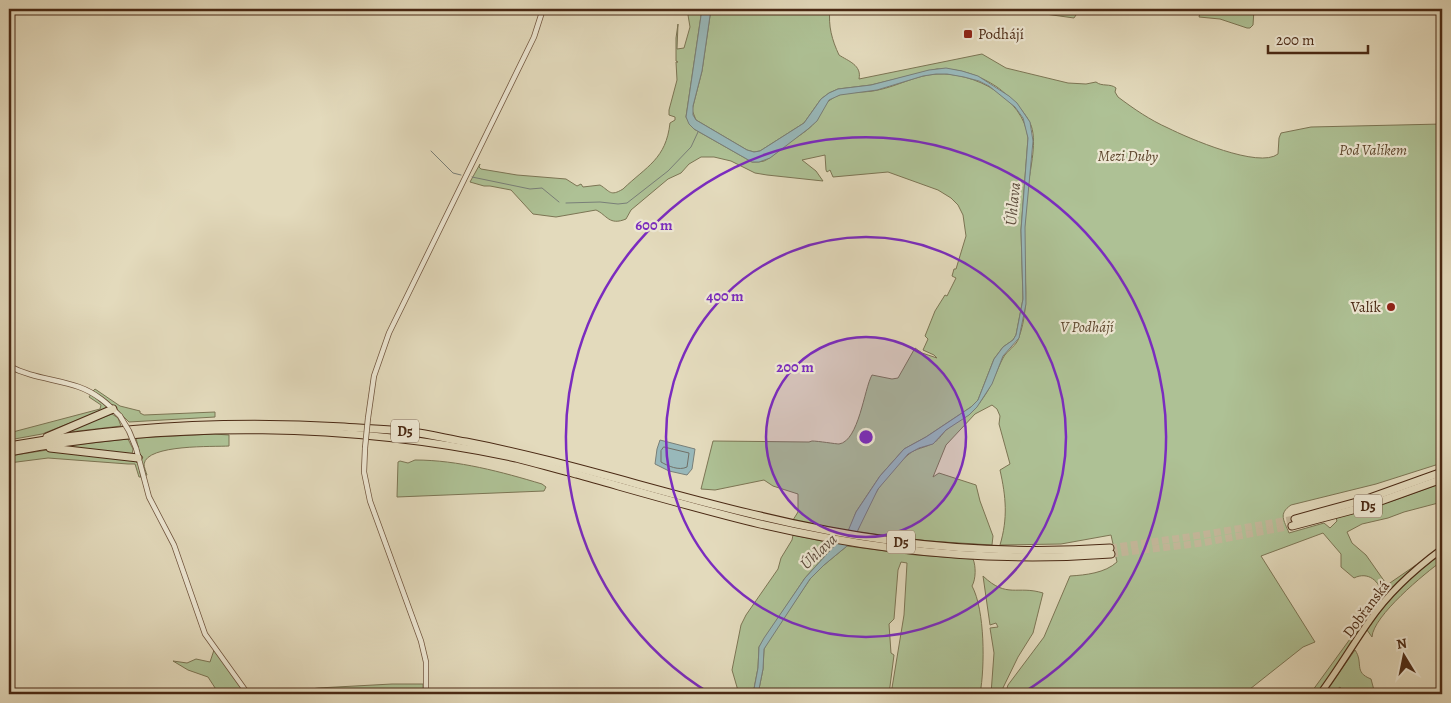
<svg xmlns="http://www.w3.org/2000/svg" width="1451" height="703" font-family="Alegreya,serif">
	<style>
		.green { fill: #aec195; stroke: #7c7554 }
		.water { fill: #98b8ba; stroke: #797f78 }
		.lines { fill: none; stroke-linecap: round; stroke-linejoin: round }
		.shore { stroke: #717067; stroke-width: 1 }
		.stream { stroke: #797f78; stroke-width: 1 }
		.highway-tunnel { stroke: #c4b79a; stroke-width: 7; stroke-dasharray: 7 3.5; stroke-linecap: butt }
		.minor-casing { stroke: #70553e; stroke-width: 6 }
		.major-casing { stroke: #4a2914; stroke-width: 8 }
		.highway-casing { stroke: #4a2914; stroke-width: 9 }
		.minor { stroke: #ede7d3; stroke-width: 4.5 }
		.major { stroke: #e3dabc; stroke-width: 5.5 }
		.highway { stroke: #e3dabc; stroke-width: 7 }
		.minor-bridge-casing { stroke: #70553e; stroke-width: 6; stroke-linecap: butt }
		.minor-bridge { stroke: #ede7d3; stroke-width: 4.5 }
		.ring { fill: none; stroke: #7b2cbf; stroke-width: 2.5 }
		.poi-dot { fill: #8f2418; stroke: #ede7d3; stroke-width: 2 }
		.labels { text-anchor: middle; stroke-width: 4.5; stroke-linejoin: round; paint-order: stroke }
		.shield { fill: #ede7d3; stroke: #7b624d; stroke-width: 1 }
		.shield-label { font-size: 14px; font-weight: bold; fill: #4a2914 }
		.poi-label { font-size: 15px; fill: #4a2914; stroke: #ede7d3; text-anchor: start }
		.park-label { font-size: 15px; font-style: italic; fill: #5e472e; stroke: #ede7d3 }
		.street-label { font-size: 15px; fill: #4a2914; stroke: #ede7d3 }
		.water-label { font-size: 16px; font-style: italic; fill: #5e4d3e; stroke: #ede7d3 }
		.centre { fill: #7b2cbf; stroke: #ede7d3; stroke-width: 2.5 }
		.ring-label { font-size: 15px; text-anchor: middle; font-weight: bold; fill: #7b2cbf; stroke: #ede7d3; stroke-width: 4.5; stroke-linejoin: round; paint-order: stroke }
	</style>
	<rect width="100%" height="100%" fill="#e3dabc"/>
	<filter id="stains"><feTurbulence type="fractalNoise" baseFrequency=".004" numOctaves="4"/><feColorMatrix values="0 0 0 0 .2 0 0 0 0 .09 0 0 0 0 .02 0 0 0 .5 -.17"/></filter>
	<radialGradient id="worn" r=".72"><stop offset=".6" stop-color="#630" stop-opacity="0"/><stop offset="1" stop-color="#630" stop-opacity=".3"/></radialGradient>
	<!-- green -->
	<g class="green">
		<path d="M 687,9 L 702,9 L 686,117 L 694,129 L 752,162 C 756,162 760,162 764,161 C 773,157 780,149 788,143 C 798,136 808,131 815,122 C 821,116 823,105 830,100 C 843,89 863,94 878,90 C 898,86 916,75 937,74 C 974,72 1024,98 1028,138 L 1021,230 L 1023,299 L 1016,335 L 1013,340 L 1003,347 L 994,359 L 978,400 L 971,407 L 926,437 L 904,449 L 880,476 L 856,512 L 849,531 L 793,520 L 798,512 L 798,494 L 773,486 L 764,480 L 715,490 L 701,489 L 713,441 L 809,442 L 812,441 C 818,441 836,444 839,444 C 859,441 864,389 872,375 L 892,379 L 898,378 L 915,348 L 922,353 L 937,358 L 934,355 L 923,350 L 928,339 L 925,336 L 935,311 L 945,295 L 947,296 L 956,278 L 952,276 L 954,269 L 956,269 L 966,236 L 963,215 L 958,205 L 951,198 L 938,190 L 888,172 L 833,177 L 830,170 L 827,172 L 826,170 L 825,155 L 802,160 L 816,171 L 823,181 L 767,175 L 755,173 L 731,161 L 714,157 L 701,157 L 689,164 L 681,173 L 668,179 L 631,210 L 626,219 C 609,226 607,215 596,210 L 556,217 L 533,214 L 511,190 L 490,186 L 484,186 L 470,182 L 480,164 L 479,167 L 481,169 L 517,175 L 566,179 L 577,186 L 581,184 L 583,187 L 600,185 C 610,191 610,197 623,189 C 647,166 666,159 670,123 L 675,120 L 675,117 L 669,115 L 669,110 L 677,80 L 676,62 L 678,62 L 676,61 L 676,38 L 678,24 L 677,49 L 684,48 L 690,27 Z"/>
		<path d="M 711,9 L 830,9 C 828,26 832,40 839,55 C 848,61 862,65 859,79 L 982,54 L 1006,68 L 1068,83 L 1086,84 L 1096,82 C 1102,87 1110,83 1116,88 L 1115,92 L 1118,97 C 1134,109 1150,120 1168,128 C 1188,138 1259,169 1278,154 L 1279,138 L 1281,133 L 1311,127 L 1442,124 L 1442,275 L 1438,276 L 1437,280 L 1442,302 L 1442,463 L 1376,484 L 1291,505 C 1278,514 1284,520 1289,533 L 1324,523 L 1330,528 L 1337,521 L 1336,518 L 1395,500 L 1442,483 L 1442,502 L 1404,512 L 1388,518 L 1362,524 L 1347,532 L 1352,543 L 1366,555 L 1387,585 L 1416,565 L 1392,588 L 1368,616 L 1337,667 L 1316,694 L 1310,694 L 1382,595 C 1380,581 1368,571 1354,578 L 1341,567 L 1341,554 L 1323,533 L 1261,556 L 1315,642 L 1303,647 L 1250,689 L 1255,694 L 1005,694 L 1008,685 L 1044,637 L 1070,576 C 1086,575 1105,573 1117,562 L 1111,535 L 1061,544 L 1000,545 C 1008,518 1006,497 1000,470 L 1010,464 L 999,424 L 1000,416 L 997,409 L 992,405 L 975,414 L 946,445 L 933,477 L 939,473 L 976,485 L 980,501 L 993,536 L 992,545 L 928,541 L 857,532 C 868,504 884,473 909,454 C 916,448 925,448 933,443 C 938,441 942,434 946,430 C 959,419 974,413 983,398 C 992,386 996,371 1003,358 C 1007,350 1017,346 1019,337 C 1031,304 1023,269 1024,236 C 1025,219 1026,203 1028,187 C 1030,169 1038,139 1030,123 C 1024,110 1008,95 997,87 C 979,75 959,68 937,69 L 871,85 L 838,89 L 829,93 L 821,99 L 804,123 L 760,151 L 754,152 L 747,150 L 696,120 L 692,110 L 702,71 Z"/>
		<path d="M 1031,9 L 1151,9 L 1133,11 L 1080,9 L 1074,18 L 1038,13 Z"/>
		<path d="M 1201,9 L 1254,9 L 1253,25 L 1250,28 L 1247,28 L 1220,19 L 1199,17 Z"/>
		<path d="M 95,389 L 120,406 L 140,411 L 140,413 L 144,415 L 215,412 L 215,417 L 129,422 L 109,402 L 93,391 Z"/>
		<path d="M 91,394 L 108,408 L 42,434 L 9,440 L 9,433 L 100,409 L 101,405 L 89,397 Z"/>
		<path d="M 112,414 L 118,418 L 121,426 L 61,433 Z"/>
		<path d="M 214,434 L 229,435 L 229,446 C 214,447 147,444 144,464 C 144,467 146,472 147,475 L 144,476 L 141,460 L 143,457 L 140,455 L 136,438 Z"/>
		<path d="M 128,439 L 133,449 L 132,454 L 122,455 L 64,446 Z"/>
		<path d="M 47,450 L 135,461 L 138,464 L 141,477 L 139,477 L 135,464 L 128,464 L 48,458 L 9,463 L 9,456 Z"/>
		<path d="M 415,460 C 458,460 502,472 542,484 L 546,487 L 544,491 L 397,497 L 398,462 L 400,461 L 408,463 Z"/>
		<path d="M 793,535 L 836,544 L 805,578 L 759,647 L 758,668 L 753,694 L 739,694 L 732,670 L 741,625 L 746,615 L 778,569 L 781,558 L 792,540 Z"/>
		<path d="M 847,546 L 916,555 L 973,559 C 976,566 976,579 972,586 C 985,610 985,667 980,694 L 891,694 L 904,615 L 907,563 L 901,562 L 898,570 L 894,619 L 889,624 L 891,653 L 894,655 L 889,694 L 758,694 L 763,669 L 764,649 L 768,641 L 810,579 L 824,565 Z"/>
		<path d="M 1442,553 L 1442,561 C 1425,573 1373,616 1372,637 L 1367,630 C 1386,599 1414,574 1442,553 Z"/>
		<path d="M 983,576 C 1007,599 1017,585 1043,593 L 1033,633 L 1018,657 L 1000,694 L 991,694 L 994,653 L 990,628 L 998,627 L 996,623 L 990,625 Z"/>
		<path d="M 214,650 L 249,694 L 219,694 L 208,677 L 188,670 L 173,661 L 187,663 L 196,659 L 210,662 Z"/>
		<path d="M 1355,650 C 1364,663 1353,672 1371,679 L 1375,694 L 1344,694 L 1340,687 L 1331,694 L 1324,694 Z"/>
		<path d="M 392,684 L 423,684 L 423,694 L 278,694 L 318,688 Z"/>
	</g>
	<!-- water -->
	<g class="water">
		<path d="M 702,9 L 711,9 L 702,71 L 693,106 L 693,115 L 696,120 L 747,150 L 754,152 L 760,151 L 804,123 L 821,99 L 829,93 L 838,89 L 871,85 L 929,70 L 946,68 L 962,71 L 978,76 L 1009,96 L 1017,103 L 1030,122 L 1033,141 L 1025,227 L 1026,304 L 1019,338 L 1003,356 L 992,384 L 977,407 L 969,415 L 946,430 L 933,444 L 919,448 L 908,454 L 878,489 L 857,532 L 847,546 L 824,565 L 810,579 L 764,649 L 763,669 L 758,694 L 753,694 L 758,668 L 759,647 L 764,638 L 805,578 L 848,531 L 856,512 L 880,476 L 904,449 L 926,437 L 971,407 L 978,400 L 994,359 L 1003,347 L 1013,340 L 1016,335 L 1023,299 L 1021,230 L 1028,138 L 1023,118 L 1015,107 L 989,86 L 979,81 L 964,77 L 947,74 L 936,74 L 923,76 L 877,90 L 840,95 L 829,100 L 817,121 L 808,129 L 770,158 L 759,162 L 752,162 L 694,129 L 689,124 L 686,117 Z"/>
		<path d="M 660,440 L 695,449 L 692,469 L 687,475 L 669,471 L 655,464 L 657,449 Z"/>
	</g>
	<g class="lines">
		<!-- shore -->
		<path class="shore" d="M 664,447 L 689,453 L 687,467 C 679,471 668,466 661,462 L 661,451 Z"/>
		<!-- stream -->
		<g class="stream">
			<path d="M 431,151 L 453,173 L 461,175"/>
			<path d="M 472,177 L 530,189 L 542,188 L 559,202"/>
			<path d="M 566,203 L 600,202 L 618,204 L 627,203 L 668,171 L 691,147 L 698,132"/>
		</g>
		<!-- highway-tunnel -->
		<g class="highway-tunnel">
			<path d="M 1110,548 L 1201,535 L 1295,519"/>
			<path d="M 1111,554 L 1202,543 L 1292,526"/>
		</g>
		<defs>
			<g id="minor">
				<path d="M 9,366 C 31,378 56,379 79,387 C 96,393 108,404 120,416"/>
				<path d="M 368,418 L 374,376 L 389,333 L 534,37 L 543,9"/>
				<path d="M 136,448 L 149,497 L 174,545 L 205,634 L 248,694"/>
				<path d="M 365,448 L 364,472 L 370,501 L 421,641 L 426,662 L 426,694"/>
			</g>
			<path id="major" d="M 1320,694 C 1338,670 1353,644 1370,620 C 1389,592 1415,569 1442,549"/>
			<g id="highway">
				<path d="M 47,437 L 113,409"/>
				<path d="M 9,446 C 120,426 231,420 344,427 C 366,429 389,429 411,432 C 429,434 448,439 466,442 C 565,461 661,493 760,516 C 875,544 991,556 1110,548"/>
				<path d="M 50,448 L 138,458"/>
				<path d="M 9,452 C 175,420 351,423 516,458 C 536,463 556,469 576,474 C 637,491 698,509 760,524 C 875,551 993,563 1111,554"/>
				<path d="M 1295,519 L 1364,500 L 1442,472"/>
				<path d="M 1292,526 L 1364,507 L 1442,479"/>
			</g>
		</defs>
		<!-- minor casing -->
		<use href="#minor" class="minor-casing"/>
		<!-- major casing -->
		<use href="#major" class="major-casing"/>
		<!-- highway casing -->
		<use href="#highway" class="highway-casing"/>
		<!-- minor -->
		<use href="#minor" class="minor"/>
		<!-- major -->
		<use href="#major" class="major"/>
		<!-- highway -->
		<use href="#highway" class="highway"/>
		<defs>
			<g id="minor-bridge">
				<path d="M 120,416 L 129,431 L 136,448"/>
				<path d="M 365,448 L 368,418"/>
			</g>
		</defs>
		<!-- minor-bridge casing -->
		<use href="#minor-bridge" class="minor-bridge-casing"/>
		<!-- minor-bridge -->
		<use href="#minor-bridge" class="minor-bridge"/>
	</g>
	<!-- distance rings -->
	<circle cx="866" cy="437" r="100" fill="#7b2cbf" fill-opacity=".12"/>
	<g class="ring">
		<circle cx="866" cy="437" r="100"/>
		<circle cx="866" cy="437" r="200"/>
		<path d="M711 694A300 300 0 1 1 1021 694"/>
	</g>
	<!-- markers -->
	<g class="poi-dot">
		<rect x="963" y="29" width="10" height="10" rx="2.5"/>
		<circle cx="1391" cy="307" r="5"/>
	</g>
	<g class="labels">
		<!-- shield labels -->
		<g class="shield">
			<rect x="391" y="419.5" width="28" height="23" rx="4"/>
			<rect x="1354" y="494.5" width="28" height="23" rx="4"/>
			<rect x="887" y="530.5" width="28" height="23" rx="4"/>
		</g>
		<g class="shield-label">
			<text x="405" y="436">D5</text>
			<text x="1368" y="511">D5</text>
			<text x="901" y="547">D5</text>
		</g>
		<!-- poi labels -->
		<g class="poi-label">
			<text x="978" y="39">Podhájí</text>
			<text x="1381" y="312" text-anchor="end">Valík</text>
		</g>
		<!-- park labels -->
		<g class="park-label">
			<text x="1373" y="155">Pod Valíkem</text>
			<text x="1128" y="161">Mezi Duby</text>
			<text x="1087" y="332">V Podhájí</text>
		</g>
		<!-- street labels -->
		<g class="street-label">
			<text transform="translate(1366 609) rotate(-53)" y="5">Dobřanská</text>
		</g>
		<!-- water labels -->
		<g class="water-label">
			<text transform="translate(1012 204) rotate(-84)" y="6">Úhlava</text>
			<text transform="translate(818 551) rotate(-43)" y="6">Úhlava</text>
		</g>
	</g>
	<circle cx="866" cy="437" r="8" class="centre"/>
	<g class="ring-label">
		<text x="654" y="230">600 m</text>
		<text x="725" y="301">400 m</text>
		<text x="795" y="372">200 m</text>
	</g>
	<!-- margin -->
	<rect width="1451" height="703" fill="none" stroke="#e3dabc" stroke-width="30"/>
	<rect x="10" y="10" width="1431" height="683" fill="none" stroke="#4a2914" stroke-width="2.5"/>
	<rect x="15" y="15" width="1421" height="673" fill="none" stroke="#4a2914"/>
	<!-- north arrow -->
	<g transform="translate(1404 656) rotate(350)" stroke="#ede7d3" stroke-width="4" paint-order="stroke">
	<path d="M0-4L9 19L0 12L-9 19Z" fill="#4a2914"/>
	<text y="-8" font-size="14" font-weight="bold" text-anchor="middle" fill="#4a2914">N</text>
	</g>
	<!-- scale -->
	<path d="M1268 45v8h100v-8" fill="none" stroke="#4a2914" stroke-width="2.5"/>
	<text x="1276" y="45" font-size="15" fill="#4a2914" stroke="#ede7d3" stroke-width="4" paint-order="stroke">200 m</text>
	<rect width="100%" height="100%" filter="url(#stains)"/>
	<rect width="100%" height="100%" fill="url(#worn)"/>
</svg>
